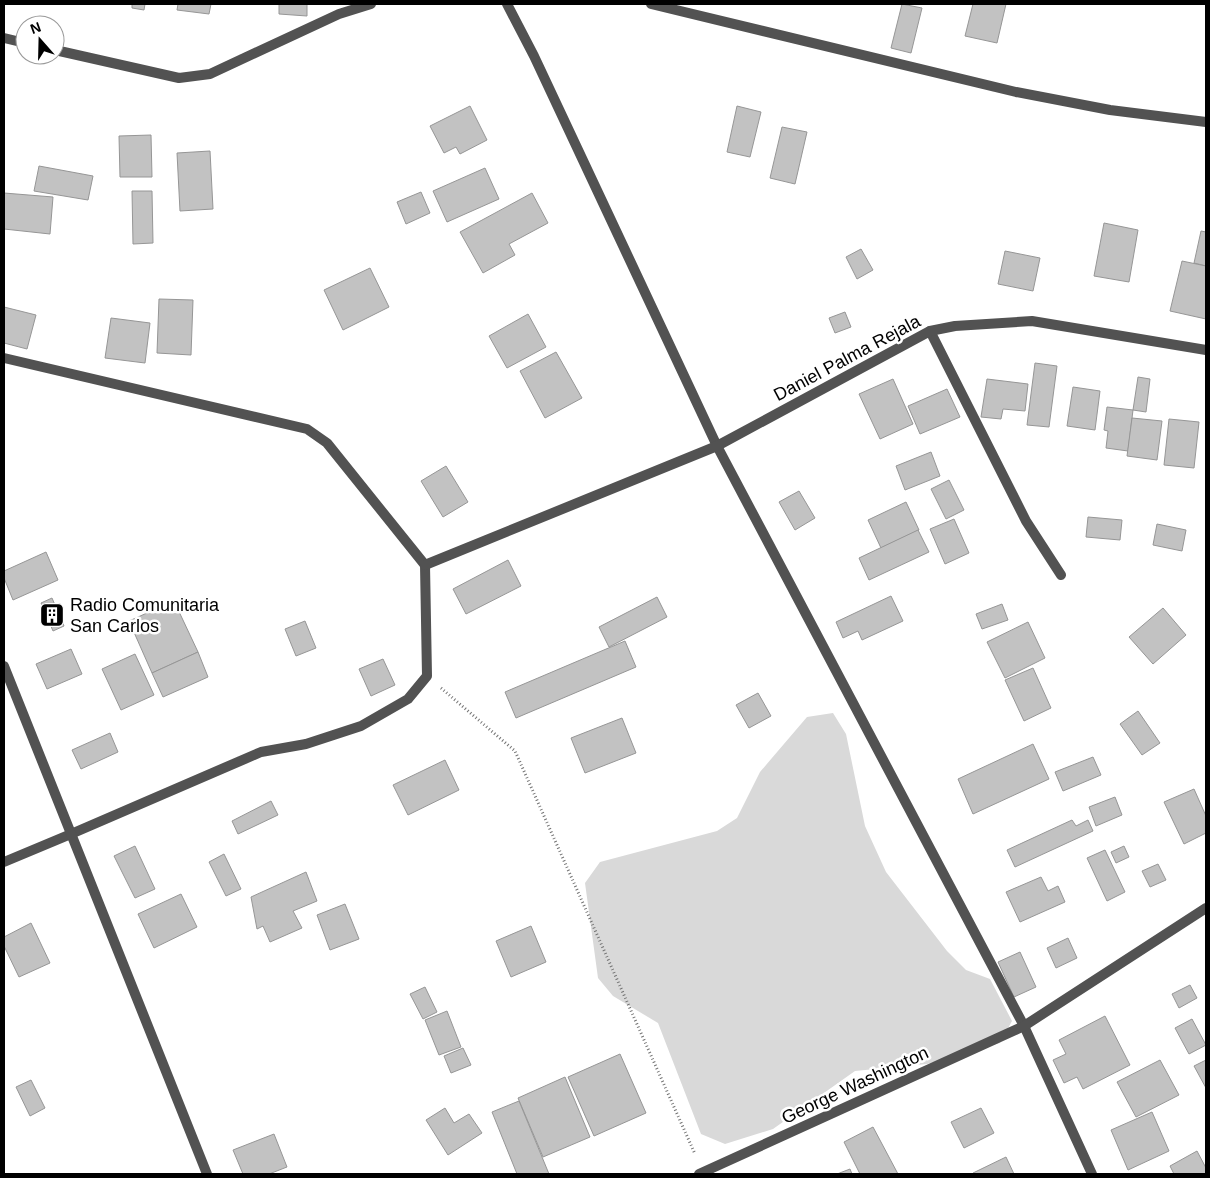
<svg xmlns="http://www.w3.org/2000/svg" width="1210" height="1178" font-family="Helvetica,sans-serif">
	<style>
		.green { fill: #d9d9d9 }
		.building { fill: #c2c2c2; stroke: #969696 }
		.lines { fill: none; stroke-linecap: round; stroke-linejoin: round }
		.path { stroke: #747474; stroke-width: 3; stroke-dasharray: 1 2.5; stroke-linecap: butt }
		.service { stroke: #525252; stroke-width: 10 }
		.minor { stroke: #525252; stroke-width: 10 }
		.labels { text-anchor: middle; stroke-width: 5; stroke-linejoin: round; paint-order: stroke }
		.street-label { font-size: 18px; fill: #000; stroke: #fff }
		.poi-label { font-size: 18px; fill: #000; stroke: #fff; text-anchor: start }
	</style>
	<rect width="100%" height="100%" fill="#fff"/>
	<!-- green -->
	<path class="green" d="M 833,713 L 846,734 L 865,826 L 886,872 L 947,951 L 966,970 L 990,979 L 1012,1021 L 1000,1043 L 927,1064 L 855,1071 L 773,1129 L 725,1144 L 701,1134 L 658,1023 L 613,996 L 598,978 L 585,883 L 600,862 L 717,831 L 737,818 L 760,772 L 807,717 Z"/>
	<!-- building -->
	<g class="building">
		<path d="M 132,4 L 145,4 L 144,10 L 132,8 Z"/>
		<path d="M 178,4 L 211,4 L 209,14 L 177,10 Z"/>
		<path d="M 279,4 L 307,4 L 307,16 L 279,14 Z"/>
		<path d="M 902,4 L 922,8 L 911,53 L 891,48 Z"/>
		<path d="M 973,4 L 1006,4 L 997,43 L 965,36 Z"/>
		<path d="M 470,106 L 487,140 L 460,154 L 456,147 L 444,153 L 430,126 Z"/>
		<path d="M 737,106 L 761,112 L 750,157 L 727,152 Z"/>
		<path d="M 782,127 L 807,132 L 795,184 L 770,178 Z"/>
		<path d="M 151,135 L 152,177 L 120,177 L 119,136 Z"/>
		<path d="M 210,151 L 213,209 L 180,211 L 177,153 Z"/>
		<path d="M 39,166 L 93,176 L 88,200 L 34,191 Z"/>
		<path d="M 485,168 L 499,199 L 447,222 L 433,191 Z"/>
		<path d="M 132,191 L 152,191 L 153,243 L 133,244 Z"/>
		<path d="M 421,192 L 430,213 L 406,224 L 397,202 Z"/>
		<path d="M 4,193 L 53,197 L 50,234 L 4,229 Z"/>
		<path d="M 532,193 L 548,223 L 509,244 L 515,255 L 483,273 L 460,232 Z"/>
		<path d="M 1104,223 L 1138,230 L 1129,282 L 1094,276 Z"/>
		<path d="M 1201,231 L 1206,232 L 1206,266 L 1194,263 Z"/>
		<path d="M 861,249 L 873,270 L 857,279 L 846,257 Z"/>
		<path d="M 1005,251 L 1040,258 L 1033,291 L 998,284 Z"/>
		<path d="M 1182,261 L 1206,266 L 1206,319 L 1170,311 Z"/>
		<path d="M 370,268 L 389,307 L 343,330 L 324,290 Z"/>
		<path d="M 159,299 L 193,300 L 191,355 L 157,353 Z"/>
		<path d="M 4,307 L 36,315 L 27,349 L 4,343 Z"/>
		<path d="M 845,312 L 851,327 L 835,333 L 829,318 Z"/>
		<path d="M 528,314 L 546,347 L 507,368 L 489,336 Z"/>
		<path d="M 111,318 L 150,323 L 145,363 L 105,358 Z"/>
		<path d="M 556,352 L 582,398 L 545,418 L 520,371 Z"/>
		<path d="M 1035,363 L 1057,366 L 1049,427 L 1027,425 Z"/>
		<path d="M 1138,377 L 1150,379 L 1146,412 L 1133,410 Z"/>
		<path d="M 893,379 L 913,424 L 880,439 L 859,394 Z"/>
		<path d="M 987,379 L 1028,384 L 1025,411 L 1003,409 L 1001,419 L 981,417 Z"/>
		<path d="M 1073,387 L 1100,391 L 1095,430 L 1067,426 Z"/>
		<path d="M 947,389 L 960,417 L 920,434 L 908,406 Z"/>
		<path d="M 1107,407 L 1133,410 L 1128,451 L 1106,448 L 1108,431 L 1104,430 Z"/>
		<path d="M 1132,418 L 1162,421 L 1157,460 L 1127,456 Z"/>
		<path d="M 1169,419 L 1199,422 L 1194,468 L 1164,465 Z"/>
		<path d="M 931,452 L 940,476 L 905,490 L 896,466 Z"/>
		<path d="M 446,466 L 468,502 L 443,517 L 421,481 Z"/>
		<path d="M 949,480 L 964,510 L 946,519 L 931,489 Z"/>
		<path d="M 799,491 L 815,518 L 795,530 L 779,502 Z"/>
		<path d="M 906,502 L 919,530 L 881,548 L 868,520 Z"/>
		<path d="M 1088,517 L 1122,520 L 1120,540 L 1086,537 Z"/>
		<path d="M 954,519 L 969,553 L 945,564 L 930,529 Z"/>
		<path d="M 1157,524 L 1186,530 L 1182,551 L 1153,545 Z"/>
		<path d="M 918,530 L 929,552 L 869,580 L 859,558 Z"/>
		<path d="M 46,552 L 58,580 L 13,600 L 4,578 L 4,571 Z"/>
		<path d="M 508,560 L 521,586 L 466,614 L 453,589 Z"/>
		<path d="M 891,596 L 903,621 L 862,640 L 858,631 L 843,638 L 836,622 Z"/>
		<path d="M 657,597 L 667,617 L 609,647 L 599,627 Z"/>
		<path d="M 52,598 L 64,626 L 53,631 L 41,603 Z"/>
		<path d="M 174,601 L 198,652 L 152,673 L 129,621 Z"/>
		<path d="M 1002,604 L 1008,620 L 982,629 L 976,614 Z"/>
		<path d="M 1163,608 L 1186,635 L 1153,664 L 1129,637 Z"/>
		<path d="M 305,621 L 316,648 L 296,656 L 285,629 Z"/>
		<path d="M 1028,622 L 1045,658 L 1005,678 L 987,642 Z"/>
		<path d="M 625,641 L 636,667 L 516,718 L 505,692 Z"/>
		<path d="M 71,649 L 82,674 L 47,689 L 36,664 Z"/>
		<path d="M 198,652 L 208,677 L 163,697 L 152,673 Z"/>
		<path d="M 135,654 L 154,695 L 121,710 L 102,669 Z"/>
		<path d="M 383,659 L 395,685 L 371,696 L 359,669 Z"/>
		<path d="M 1033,668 L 1051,708 L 1024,721 L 1005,680 Z"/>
		<path d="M 758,693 L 771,716 L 749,728 L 736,705 Z"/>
		<path d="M 1138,711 L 1160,743 L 1142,755 L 1120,724 Z"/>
		<path d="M 622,718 L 636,753 L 585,773 L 571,738 Z"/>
		<path d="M 110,733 L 118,752 L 81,769 L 72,750 Z"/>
		<path d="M 1033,744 L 1049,779 L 973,814 L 958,779 Z"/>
		<path d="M 1093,757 L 1101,775 L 1063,791 L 1055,772 Z"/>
		<path d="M 445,760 L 459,790 L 408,815 L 393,785 Z"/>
		<path d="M 1194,789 L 1206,816 L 1206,833 L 1184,844 L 1164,802 Z"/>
		<path d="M 1115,797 L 1122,815 L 1096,826 L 1089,807 Z"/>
		<path d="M 271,801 L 278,815 L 238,834 L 232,821 Z"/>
		<path d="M 1072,820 L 1076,826 L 1088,820 L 1093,831 L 1015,867 L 1007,850 Z"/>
		<path d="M 135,846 L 155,889 L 135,898 L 114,856 Z"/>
		<path d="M 1124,846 L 1129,857 L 1116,863 L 1111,852 Z"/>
		<path d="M 1105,850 L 1125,892 L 1107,901 L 1087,858 Z"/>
		<path d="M 224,854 L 241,889 L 226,896 L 209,862 Z"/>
		<path d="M 1158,864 L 1166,880 L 1150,887 L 1142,871 Z"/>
		<path d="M 306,872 L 317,901 L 293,911 L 302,928 L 270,942 L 263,926 L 257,929 L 251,897 Z"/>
		<path d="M 1041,877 L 1048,891 L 1058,886 L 1065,902 L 1020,922 L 1006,892 Z"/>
		<path d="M 181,894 L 197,927 L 154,948 L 138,914 Z"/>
		<path d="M 345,904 L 359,939 L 330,950 L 317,915 Z"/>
		<path d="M 31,923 L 50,963 L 19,977 L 4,946 L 4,937 Z"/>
		<path d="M 531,926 L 546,962 L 511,977 L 496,941 Z"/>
		<path d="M 1068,938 L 1077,958 L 1056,968 L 1047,948 Z"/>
		<path d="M 1020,952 L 1036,987 L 1014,997 L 998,962 Z"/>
		<path d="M 1190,985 L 1197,998 L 1179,1008 L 1172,994 Z"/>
		<path d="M 425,987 L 437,1012 L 423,1019 L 410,994 Z"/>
		<path d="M 447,1011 L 461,1047 L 439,1055 L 425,1020 Z"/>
		<path d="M 1105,1016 L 1130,1065 L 1083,1089 L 1077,1077 L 1064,1083 L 1053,1060 L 1066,1054 L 1059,1040 Z"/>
		<path d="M 1192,1019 L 1206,1045 L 1189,1054 L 1175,1028 Z"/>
		<path d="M 463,1048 L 471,1065 L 451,1073 L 444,1056 Z"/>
		<path d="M 620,1054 L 646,1113 L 594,1136 L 568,1077 Z"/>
		<path d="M 1160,1060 L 1179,1095 L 1136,1117 L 1117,1082 Z"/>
		<path d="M 1206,1060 L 1206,1088 L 1194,1066 Z"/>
		<path d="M 565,1077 L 590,1137 L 543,1157 L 518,1098 Z"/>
		<path d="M 31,1080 L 45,1108 L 30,1116 L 16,1087 Z"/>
		<path d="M 519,1101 L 549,1174 L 517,1174 L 492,1112 Z"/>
		<path d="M 445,1108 L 454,1123 L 469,1114 L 482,1133 L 448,1155 L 426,1120 Z"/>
		<path d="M 981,1108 L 994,1133 L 964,1148 L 951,1122 Z"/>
		<path d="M 1152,1112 L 1169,1151 L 1128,1170 L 1111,1130 Z"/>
		<path d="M 873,1127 L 898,1174 L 860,1174 L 844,1142 Z"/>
		<path d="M 274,1134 L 287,1167 L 269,1174 L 243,1174 L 233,1150 Z"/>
		<path d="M 1197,1151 L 1206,1168 L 1206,1174 L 1174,1174 L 1170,1166 Z"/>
		<path d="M 1006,1157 L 1014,1174 L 973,1174 L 973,1173 Z"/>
		<path d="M 850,1169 L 852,1174 L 837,1174 Z"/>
	</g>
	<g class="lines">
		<!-- path -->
		<path class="path" d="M 441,688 L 515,751 L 695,1154"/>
		<!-- service -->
		<path class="service" d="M 930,331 L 1026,521 L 1061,575"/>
		<!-- minor -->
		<g class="minor">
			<path d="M 507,4 L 534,56 L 717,446 L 1024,1026 L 1092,1174"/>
			<path d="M 651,4 L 1016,92 L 1110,110 L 1206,122"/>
			<path d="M 4,38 L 25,43"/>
			<path d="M 55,50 L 179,78 L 210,74 L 339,14 L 371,4"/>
			<path d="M 4,358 L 307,429 L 327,443 L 425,565 L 427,676 L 408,699 L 361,726 L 306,744 L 261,752 L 71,834 L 4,862"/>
			<path d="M 425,565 L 717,446 L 930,331 L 955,326 L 1032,321 L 1206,350"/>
			<path d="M 4,666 L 207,1174"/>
			<path d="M 699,1174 L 1024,1026 L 1206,908"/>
		</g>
	</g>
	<!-- icons -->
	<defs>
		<symbol id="building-square" viewBox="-11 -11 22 22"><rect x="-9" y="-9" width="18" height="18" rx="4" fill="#000" stroke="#fff"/><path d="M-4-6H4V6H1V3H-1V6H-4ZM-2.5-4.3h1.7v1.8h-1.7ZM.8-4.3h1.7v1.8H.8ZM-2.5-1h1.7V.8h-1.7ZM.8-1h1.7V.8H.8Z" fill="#fff"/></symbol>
	</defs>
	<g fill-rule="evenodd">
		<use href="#building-square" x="38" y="601" width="28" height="28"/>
	</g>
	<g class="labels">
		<!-- street labels -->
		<g class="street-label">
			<text transform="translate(847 358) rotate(-28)" y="6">Daniel Palma Rejala</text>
			<text transform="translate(855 1085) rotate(-25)" y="6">George Washington</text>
		</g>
		<!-- poi labels -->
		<g class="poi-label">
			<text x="70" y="611">Radio Comunitaria<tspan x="70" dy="21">San Carlos</tspan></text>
		</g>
	</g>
	<!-- border -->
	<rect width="1210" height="1178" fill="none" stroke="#000000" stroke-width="10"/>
	<!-- north arrow -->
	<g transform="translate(40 40) rotate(340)"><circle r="24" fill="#ffffff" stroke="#999999"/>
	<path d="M0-4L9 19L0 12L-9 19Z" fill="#000000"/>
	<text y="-8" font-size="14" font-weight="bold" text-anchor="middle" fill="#000000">N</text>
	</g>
</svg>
